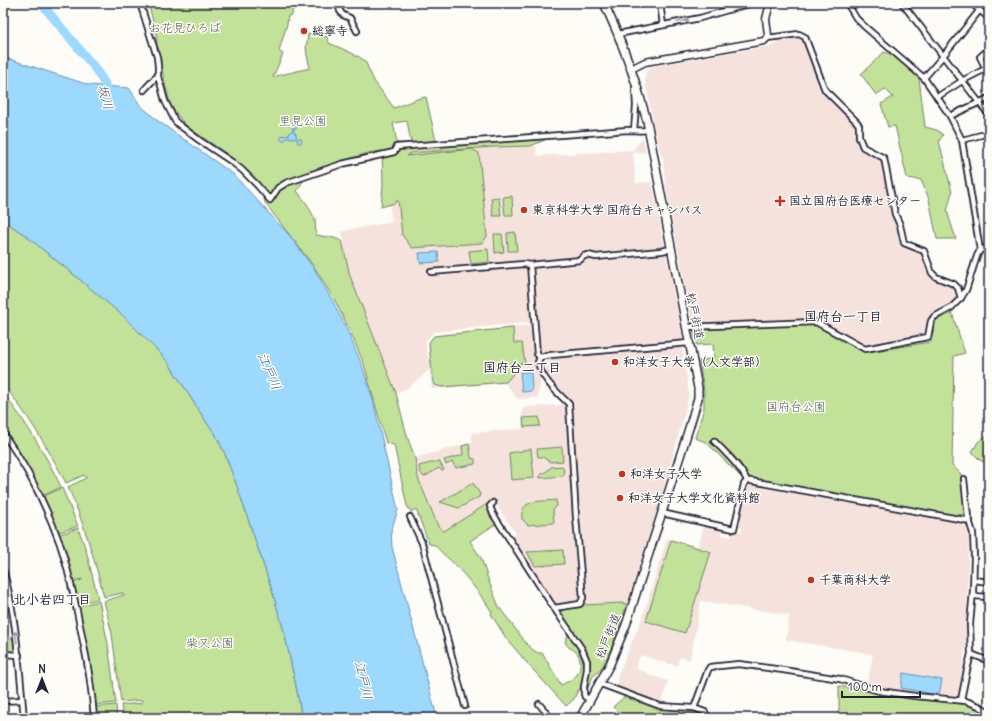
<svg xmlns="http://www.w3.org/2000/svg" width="992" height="721" font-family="Delius,'Klee One',sans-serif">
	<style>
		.built { fill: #f5e2dd }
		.green { fill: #c2e199; stroke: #72826a; fill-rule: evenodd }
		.water { fill: #9cd9fd; stroke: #6b90af }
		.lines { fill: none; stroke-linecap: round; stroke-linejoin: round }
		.river { stroke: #9cd9fd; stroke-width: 9 }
		.street-casing { stroke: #22223b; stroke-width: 8 }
		.secondary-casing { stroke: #22223b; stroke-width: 9 }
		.primary-casing { stroke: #22223b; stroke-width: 10 }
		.street { stroke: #fdfcf7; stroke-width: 4.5 }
		.secondary { stroke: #fdfcf7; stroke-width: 6 }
		.primary { stroke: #fdfcf7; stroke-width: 7 }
		.oneway { stroke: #9a9aa2 }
		.poi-dot { fill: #c8321e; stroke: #fdfcf7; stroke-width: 1.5 }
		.labels { text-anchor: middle; stroke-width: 3; stroke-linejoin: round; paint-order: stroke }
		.park-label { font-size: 12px; fill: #525b57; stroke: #fdfcf7 }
		.poi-label { font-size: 12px; font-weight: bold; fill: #22223b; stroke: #fdfcf7; text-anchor: start }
		.street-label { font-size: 12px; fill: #22223b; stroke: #fdfcf7 }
		.water-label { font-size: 13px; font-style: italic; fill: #475975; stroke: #fdfcf7 }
		.neighbourhood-label { font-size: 13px; font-weight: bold; fill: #22223b; stroke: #fdfcf7 }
	</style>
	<rect width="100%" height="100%" fill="#fdfcf7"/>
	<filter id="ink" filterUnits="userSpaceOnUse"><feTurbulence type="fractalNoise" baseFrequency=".025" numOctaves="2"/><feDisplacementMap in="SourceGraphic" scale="8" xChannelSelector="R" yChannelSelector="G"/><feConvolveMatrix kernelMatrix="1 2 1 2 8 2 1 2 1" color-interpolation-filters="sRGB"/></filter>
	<g filter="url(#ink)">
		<!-- built -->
		<g class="built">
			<path d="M 797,36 L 801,37 L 805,40 L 823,91 L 855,122 L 857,126 L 860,146 L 883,158 L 893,215 L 899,228 L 903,246 L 919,251 L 924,255 L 931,277 L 936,280 L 952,286 L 955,288 L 958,296 L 957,298 L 950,307 L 934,315 L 928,321 L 926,337 L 864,347 L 816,319 L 692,323 L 666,188 L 663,159 L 658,145 L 645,81 L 645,75 L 648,68 L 659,65 L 776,45 L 775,40 Z"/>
			<path d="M 535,138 L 537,156 L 633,150 L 643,138 L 646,152 L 634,153 L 633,154 L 636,183 L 652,182 L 665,248 L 595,255 L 588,253 L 583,253 L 576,259 L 530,262 L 524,261 L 431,269 L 432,275 L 525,266 L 527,269 L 533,322 L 434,332 L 425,341 L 429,369 L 428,342 L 434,335 L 439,335 L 439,334 L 533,325 L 536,362 L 538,370 L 541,376 L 538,397 L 518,399 L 505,383 L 432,389 L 429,370 L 409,387 L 396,393 L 350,276 L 342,241 L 344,240 L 342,231 L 392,222 L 384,164 L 400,153 Z"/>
			<path d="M 663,252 L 666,252 L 683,339 L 681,341 L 540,353 L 539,351 L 531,266 L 582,261 L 586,258 L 649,253 L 650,254 L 662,253 Z"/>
			<path d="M 676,346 L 682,347 L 689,394 L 683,419 L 656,516 L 627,604 L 621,603 L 583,605 L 586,599 L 578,516 L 571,404 L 551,384 L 545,375 L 547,363 L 550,357 Z"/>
			<path d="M 566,405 L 567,405 L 581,598 L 577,602 L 554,605 L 511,538 L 516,534 L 493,500 L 444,531 L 438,526 L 418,478 L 415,458 L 472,442 L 472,433 L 522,429 L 522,410 L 524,409 L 525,407 Z"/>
			<path d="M 746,485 L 969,524 L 966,643 L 958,698 L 912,694 L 867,685 L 873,654 L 786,640 L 789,615 L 701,601 L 690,660 L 680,657 L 677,666 L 640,655 L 636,669 L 646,672 L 649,675 L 668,681 L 662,702 L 653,701 L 646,699 L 616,687 L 615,686 L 618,681 L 617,680 L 618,674 L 632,642 L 643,616 L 667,538 L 698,546 L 704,526 L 722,529 L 721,535 L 731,537 L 732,531 L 741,532 L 742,528 L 739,527 L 738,523 Z"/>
		</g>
		<!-- green -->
		<g class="green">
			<path d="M 148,3 L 291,3 L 293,9 L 292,15 L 288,16 L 287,24 L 279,51 L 283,54 L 273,77 L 275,77 L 276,76 L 310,68 L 307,55 L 306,48 L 308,34 L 314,33 L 327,37 L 329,43 L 354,54 L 355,56 L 358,56 L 365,61 L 374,81 L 394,108 L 417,99 L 426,97 L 436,141 L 542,133 L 545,140 L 530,146 L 494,147 L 411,153 L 407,156 L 472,149 L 479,153 L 487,236 L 483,243 L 412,248 L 402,235 L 398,200 L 395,203 L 381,207 L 383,185 L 382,151 L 368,153 L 300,174 L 303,181 L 297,191 L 307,204 L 315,219 L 316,235 L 334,238 L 342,241 L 350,276 L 396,393 L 407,436 L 415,458 L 418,478 L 438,526 L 444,531 L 487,504 L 497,523 L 470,541 L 481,558 L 488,579 L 499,607 L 526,643 L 533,650 L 538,653 L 542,653 L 561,685 C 565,683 573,680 577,675 C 581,669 582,658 576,652 C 571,647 569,650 565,642 L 571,628 L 559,611 L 561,609 L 583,605 L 621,603 L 627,604 C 621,620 607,670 593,676 L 586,693 L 580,688 L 576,694 L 574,699 L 566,706 L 527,663 L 506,638 L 491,614 L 492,612 C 481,595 471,582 457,567 C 450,559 441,553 435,545 L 429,544 L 416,509 L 411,512 L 407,506 L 394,445 L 386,443 L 364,364 L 349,329 L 334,299 L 315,268 L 265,203 L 264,197 L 249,182 L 228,155 L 185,125 L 171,106 L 166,88 L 157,45 L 156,32 ZM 407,121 L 411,143 L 397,143 L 393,123 Z"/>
			<path d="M 884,52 L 892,55 L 919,78 L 925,127 L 937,130 L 943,135 L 939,141 L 952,192 L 947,211 L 956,239 L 937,239 L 929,199 L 921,180 L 907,178 L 895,126 L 888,127 L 881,104 L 893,97 L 885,89 L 876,95 L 861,74 Z"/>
			<path d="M 512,196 L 513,215 L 505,215 L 503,197 Z"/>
			<path d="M 499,197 L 501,216 L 493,216 L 491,198 Z"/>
			<path d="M 3,220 L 25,235 L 78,278 L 122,315 L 156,349 L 168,362 L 207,423 L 215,433 L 225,454 L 237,486 L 271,587 L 284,631 L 296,686 L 302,718 L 123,718 L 121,705 L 142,703 L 142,700 L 121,702 L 112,634 L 104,601 L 124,595 L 123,593 L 104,597 C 94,558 84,523 68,487 L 86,478 L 84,475 L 66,483 C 48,448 28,415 3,384 Z"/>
			<path d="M 515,232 L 517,251 L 508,251 L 507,233 Z"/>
			<path d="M 494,234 L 502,234 L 504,252 L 495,253 Z"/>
			<path d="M 488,249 L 489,262 L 471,264 L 469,251 Z"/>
			<path d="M 952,313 L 965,353 L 954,356 L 952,465 L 961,474 L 965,515 L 957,514 L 955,517 L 748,481 L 741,477 L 706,442 L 695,438 L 704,408 L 704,390 L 699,361 L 714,358 L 713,344 L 697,345 L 693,329 L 815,325 L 868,352 L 931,342 L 936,320 Z"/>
			<path d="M 513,328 L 514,343 L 522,343 L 525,363 L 517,364 L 517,372 L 515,372 L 506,382 L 442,387 L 435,385 L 432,374 L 429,342 L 434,336 Z"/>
			<path d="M 3,393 C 26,422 45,453 61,487 L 42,496 L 17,451 L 3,429 Z"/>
			<path d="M 539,417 L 540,426 L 524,427 L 523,418 Z"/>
			<path d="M 989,434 L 989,462 L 981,461 L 972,452 L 978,442 Z"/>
			<path d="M 469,444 L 470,449 L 471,458 L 475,459 L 475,464 L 456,468 L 452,462 L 446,465 L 444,460 L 463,455 L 462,446 Z"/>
			<path d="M 562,447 L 563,461 L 550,462 L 543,457 L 538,457 L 537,449 Z"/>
			<path d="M 531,449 L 534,478 L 511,480 L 509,453 L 522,451 L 522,450 Z"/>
			<path d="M 439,461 L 444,470 L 442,471 L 439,468 L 424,477 L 420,472 L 419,466 Z"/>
			<path d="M 562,466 L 563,467 L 564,475 L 563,476 L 540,478 L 540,475 L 547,471 L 551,467 Z"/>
			<path d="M 473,483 L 480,494 L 479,497 L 459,508 L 440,502 Z"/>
			<path d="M 62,488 L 78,526 L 57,533 L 42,497 Z"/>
			<path d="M 556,500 L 557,506 L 553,510 L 554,523 L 528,525 L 522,519 C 519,498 542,502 556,500 Z"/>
			<path d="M 78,528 L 86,550 L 98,599 L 77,604 L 72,583 L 82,580 L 82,579 L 72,581 L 58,535 Z"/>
			<path d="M 671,540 L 711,552 L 685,633 L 646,621 Z"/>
			<path d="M 563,550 L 564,564 L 535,566 L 527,552 Z"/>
			<path d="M 99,601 L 108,644 L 116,703 L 95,705 L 78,606 Z"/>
			<path d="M 13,638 L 15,652 L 3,652 L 3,639 Z"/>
			<path d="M 839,686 L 904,697 L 959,702 L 980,707 L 980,718 L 835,718 L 839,711 Z"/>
			<path d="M 625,696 L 659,708 L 697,712 L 701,718 L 647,718 L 621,715 L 613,707 Z"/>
			<path d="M 116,705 L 117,718 L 96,718 L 95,707 Z"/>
		</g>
		<!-- water -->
		<g class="water">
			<path d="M 3,57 L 89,85 L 129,88 L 140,105 L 158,121 L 233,174 L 290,236 L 315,270 L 332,300 L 347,330 L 362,365 L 373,400 L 398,510 L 391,531 L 392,547 L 437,718 L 302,718 L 296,686 L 284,631 L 271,587 L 237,486 L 225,454 L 215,433 L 207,423 L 168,362 L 156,349 L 122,315 L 78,278 L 25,235 L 3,220 Z"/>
			<path d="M 292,123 L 296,124 L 297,127 L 294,128 L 294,132 L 296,134 L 296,136 L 298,139 L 300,138 L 302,140 L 301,143 L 298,143 L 297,140 L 295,138 L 292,138 L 290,137 L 286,138 L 284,141 L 281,140 L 281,137 L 283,135 L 286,136 L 289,135 L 290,132 L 292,131 L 293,128 L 291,126 Z"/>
			<path d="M 438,252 L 439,262 L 420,263 L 419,253 Z"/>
			<path d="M 520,372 L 531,372 L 532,391 L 522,392 Z"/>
			<path d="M 903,673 L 942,680 L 939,695 L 901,688 Z"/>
		</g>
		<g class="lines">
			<!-- river -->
			<path class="river" d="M 41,3 L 94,67 L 105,84 L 107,97"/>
			<defs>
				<g id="street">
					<path d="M 140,3 L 157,57 L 158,66 L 158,77 L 161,86 L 165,101 L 175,121 L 178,124 L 199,140 L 232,162 L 242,170 L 257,185 L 270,200 L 278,188 L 286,183 L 342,164 L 394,152 L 396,150 L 396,147 L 628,130 C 635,130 642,131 649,130"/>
					<path d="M 338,3 L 340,11 L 343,15 L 350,18 L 357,31"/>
					<path d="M 660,3 L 663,25"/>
					<path d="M 902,3 L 989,115"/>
					<path d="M 971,3 L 989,18"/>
					<path d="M 618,34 L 700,18 L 752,3"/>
					<path d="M 767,38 L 799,34 L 805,37 L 825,90 L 856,121 L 859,125 L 859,137 L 863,147 L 884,158 L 895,214 L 900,225 L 904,243 L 924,251 L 932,273 L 936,277 L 954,284 L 958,288 L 961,298"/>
					<path d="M 986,69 L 980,57 L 989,49"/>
					<path d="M 924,78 L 943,56 L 979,11"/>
					<path d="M 144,90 L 155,78 L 158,77"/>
					<path d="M 937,97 L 962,81 L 989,67"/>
					<path d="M 950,116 L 989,98"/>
					<path d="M 634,130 L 636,106 L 635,87"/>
					<path d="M 962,140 L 989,133"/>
					<path d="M 980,250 L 989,247"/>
					<path d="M 431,272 L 524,264 L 530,265"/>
					<path d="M 686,327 L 816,322 L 865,349 L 928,337 L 931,321 L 934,317 L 951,308 L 961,298 L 966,290 L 977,256 L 980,250 L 962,140 L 950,116 L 924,78 L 864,26 L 856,18 L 847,3"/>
					<path d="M 540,357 L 538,362 C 542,380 557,392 569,404 L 576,517 L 583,598 L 580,604 L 554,608"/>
					<path d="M 540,357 L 537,354 L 530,265 L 580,260 L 584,256 L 588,255 L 596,257 L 661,251 L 671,249"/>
					<path d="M 540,357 L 551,355 L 689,343"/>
					<path d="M 3,433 C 27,467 46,505 60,544 C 70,574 76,606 82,636 C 88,664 92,690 94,718"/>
					<path d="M 714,441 C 724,451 743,469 747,481"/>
					<path d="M 493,503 L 490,506 L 493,514 L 554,608 L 582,649 L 587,661 L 587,669 L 584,687 L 584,694 L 585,697 L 590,699"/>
					<path d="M 662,513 L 706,523 L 734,529 L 744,484 L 747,481 L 751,481 L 970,521"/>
					<path d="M 410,517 L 422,543 L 465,706"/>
					<path d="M 3,569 C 17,618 19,668 24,718"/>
					<path d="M 974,580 L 989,582"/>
					<path d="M 973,596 L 989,597"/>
					<path d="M 3,654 L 19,655"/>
					<path d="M 971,654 L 989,661"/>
					<path d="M 598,683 L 660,706 L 694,708 L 705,712 L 708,718"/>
					<path d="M 961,700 L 967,670 L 971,654 L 970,624 L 973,591 L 974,557 L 973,533 L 968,517 L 964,479"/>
					<path d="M 3,701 L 22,700"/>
					<path d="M 539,704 L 551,718"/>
					<path d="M 694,708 L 708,670 L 710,667 L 739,664 L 783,670 L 840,679 L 879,691 L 915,696 L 966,701 L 979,706 L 989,712"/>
				</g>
				<path id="secondary" d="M 631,69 L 645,62 L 764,41 L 767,38 L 768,35 L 766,19 L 770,3"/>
				<path id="primary" d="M 580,718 L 610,664 L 626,625 L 690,425 L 698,398 L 698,388 L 647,121 C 636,80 622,41 604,3"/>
			</defs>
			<!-- street casing -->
			<use href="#street" class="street-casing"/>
			<!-- secondary casing -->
			<use href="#secondary" class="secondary-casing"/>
			<!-- primary casing -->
			<use href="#primary" class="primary-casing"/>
			<!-- street -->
			<use href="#street" class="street"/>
			<!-- secondary -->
			<use href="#secondary" class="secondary"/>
			<!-- primary -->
			<use href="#primary" class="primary"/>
		</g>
		<!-- one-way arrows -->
		<defs><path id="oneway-shaft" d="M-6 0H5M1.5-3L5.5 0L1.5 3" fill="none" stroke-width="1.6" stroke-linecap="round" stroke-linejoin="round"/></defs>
		<g class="oneway">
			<use href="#oneway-shaft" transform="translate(683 21) rotate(-10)"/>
			<use href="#oneway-shaft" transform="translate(16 637) rotate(-98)"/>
		</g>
	</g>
	<!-- markers -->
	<g class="poi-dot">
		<circle cx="304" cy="31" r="4"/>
		<path d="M778 195h4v4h4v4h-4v4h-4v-4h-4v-4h4z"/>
		<circle cx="524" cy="210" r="4"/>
		<circle cx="615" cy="362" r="4"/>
		<circle cx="622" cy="474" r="4"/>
		<circle cx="620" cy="498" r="4"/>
		<circle cx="811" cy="580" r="4"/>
	</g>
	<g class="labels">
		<!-- park labels -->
		<g class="park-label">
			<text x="185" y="32">お花見ひろば</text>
			<text x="303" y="125">里見公園</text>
			<text x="796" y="411">国府台公園</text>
			<text x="210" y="647">柴又公園</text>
		</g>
		<!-- poi labels -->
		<g class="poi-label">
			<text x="312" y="35">総寧寺</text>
			<text x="789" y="205">国立国府台医療センター</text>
			<text x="532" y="214">東京科学大学 国府台キャンパス</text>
			<text x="623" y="366">和洋女子大学（人文学部）</text>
			<text x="630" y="478">和洋女子大学</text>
			<text x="628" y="502">和洋女子大学文化資料館</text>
			<text x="819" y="584">千葉商科大学</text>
		</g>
		<!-- street labels -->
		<g class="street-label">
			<text transform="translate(695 316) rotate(79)" y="4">松戸街道</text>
			<text transform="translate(608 636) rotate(-68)" y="4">松戸街道</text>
		</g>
		<!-- water labels -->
		<g class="water-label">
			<text transform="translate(106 97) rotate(75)" y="5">坂川</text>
			<text transform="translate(270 371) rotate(67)" y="5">江戸川</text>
			<text transform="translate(364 680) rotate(77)" y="5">江戸川</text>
		</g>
		<!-- neighbourhood labels -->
		<g class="neighbourhood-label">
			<text x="843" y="321">国府台一丁目</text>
			<text x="522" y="372">国府台二丁目</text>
			<text x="52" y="604">北小岩四丁目</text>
		</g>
	</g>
	<!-- margin -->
	<rect width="992" height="721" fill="none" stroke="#fdfcf7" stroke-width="16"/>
	<rect x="8" y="8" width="976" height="705" fill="none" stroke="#22223b" stroke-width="1.5" filter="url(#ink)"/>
	<!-- north arrow -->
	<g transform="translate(42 679)" stroke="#fdfcf7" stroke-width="3" paint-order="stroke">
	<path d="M0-3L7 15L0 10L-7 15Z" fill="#22223b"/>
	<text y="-6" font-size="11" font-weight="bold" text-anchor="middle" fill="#22223b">N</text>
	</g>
	<!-- scale -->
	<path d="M842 691v6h78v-6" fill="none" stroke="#22223b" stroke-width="2"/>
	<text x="848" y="691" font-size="12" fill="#22223b" stroke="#fdfcf7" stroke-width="3" paint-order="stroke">100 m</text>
</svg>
